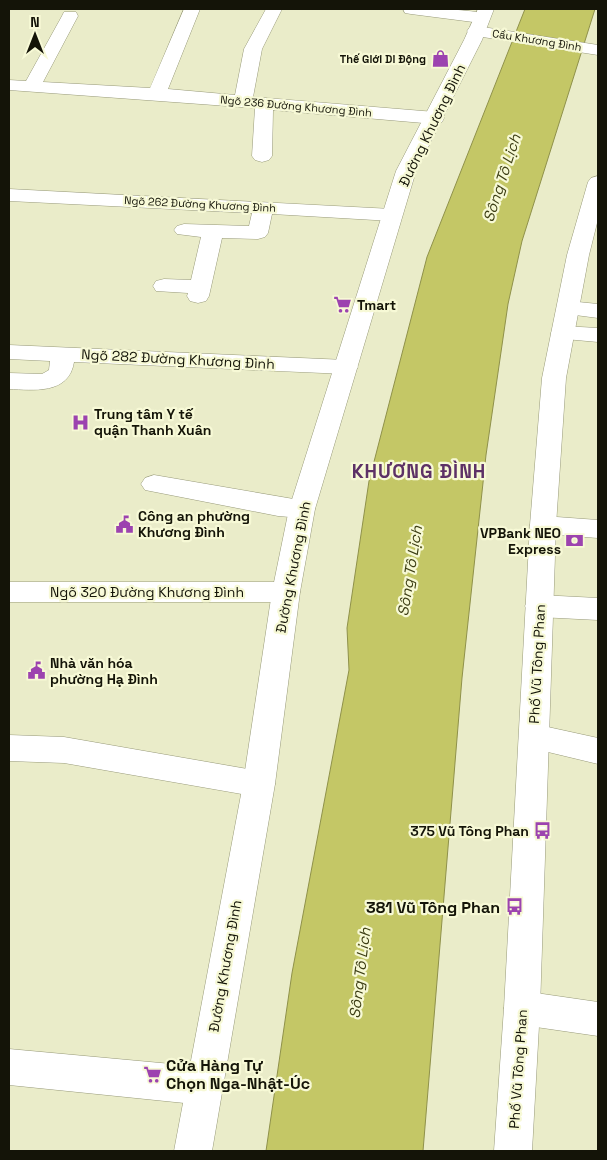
<svg xmlns="http://www.w3.org/2000/svg" width="607" height="1160" font-family="'Space Grotesk',sans-serif">
	<style>
		.water { fill: #c4c766; stroke: #8f914a }
		.lines { fill: none; stroke-linecap: round; stroke-linejoin: round }
		.minor-casing { stroke: #989a7a; stroke-width: 1 }
		.major-casing { stroke: #989a7a; stroke-width: 1 }
		.minor { fill: #fff; fill-rule: evenodd }
		.major { fill: #fff; fill-rule: evenodd }
		.labels { text-anchor: middle; stroke-width: 4.5; stroke-linejoin: round; paint-order: stroke }
		.far-street-label { font-size: 11px; fill: #141408; stroke: #f7f9d6 }
		.far-poi-label { font-size: 11px; font-weight: bold; fill: #141408; stroke: #f7f9d6; text-anchor: end }
		.street-label { font-size: 14px; fill: #141408; stroke: #f7f9d6 }
		.poi-label { font-size: 14px; font-weight: bold; fill: #141408; stroke: #f7f9d6; text-anchor: start }
		.water-label { font-size: 15px; font-style: italic; fill: #3d3e15; stroke: #f7f9d6 }
		.near-poi-label { font-size: 16px; font-weight: bold; fill: #141408; stroke: #f7f9d6; text-anchor: end }
		.district-label { font-size: 19px; font-weight: bold; letter-spacing: 1px; fill: #5d3166; stroke: #f7f9d6 }
	</style>
	<rect width="100%" height="100%" fill="#eaecc9"/>
	<!-- water -->
	<path class="water" d="M 525,9 L 595,9 L 522,241 L 508,304 L 486,455 L 462,678 L 423,1151 L 266,1151 L 292,973 L 349,670 L 347,628 L 369,481 L 427,257 Z"/>
	<g class="lines">
		<defs>
			<g id="minor">
				<path d="M 184,9 L 200,9 L 168,89 L 235,95 L 244,49 L 266,9 L 282,9 L 262,49 L 253,97 L 435,112 L 442,114 L 444,118 L 442,122 L 435,124 L 273,110 L 272,156 L 269,160 L 262,162 L 255,160 L 252,156 L 255,108 L 9,90 L 9,80 L 26,81 L 62,16 L 64,12 L 76,12 L 78,16 L 43,82 L 150,88 Z"/>
				<path d="M 403,9 C 431,9 459,8 487,14 L 489,18 L 487,22 L 481,23 L 411,14 L 405,13 Z"/>
				<path d="M 476,26 L 598,45 L 598,55 L 470,35 L 467,31 L 470,27 Z"/>
				<path d="M 9,189 L 392,209 L 399,211 L 402,215 L 399,219 L 392,221 L 272,214 L 268,233 L 265,237 L 258,239 L 222,238 L 209,296 L 206,301 L 198,303 L 190,301 L 187,296 L 188,293 L 156,291 L 153,286 L 156,281 L 164,279 L 191,280 L 201,237 L 177,234 L 174,230 L 177,226 L 184,224 L 249,226 L 252,213 L 9,201 Z"/>
				<path d="M 568,301 L 598,304 L 598,318 L 560,313 L 557,308 L 560,303 Z"/>
				<path d="M 562,326 L 598,328 L 598,342 L 554,338 L 551,333 L 554,328 Z"/>
				<path d="M 9,345 L 346,360 L 354,362 L 358,367 L 354,372 L 346,374 L 74,362 C 69,395 33,390 9,389 L 9,373 L 42,374 L 49,370 L 50,361 L 9,359 Z"/>
				<path d="M 154,475 L 311,502 L 315,509 L 311,516 L 302,518 L 278,516 L 145,490 L 141,484 L 145,478 Z"/>
				<path d="M 543,516 L 598,520 L 598,538 L 543,534 L 534,532 L 530,525 L 534,518 Z"/>
				<path d="M 9,582 L 286,582 L 296,585 L 300,592 L 296,599 L 286,602 L 9,602 Z"/>
				<path d="M 539,595 L 598,598 L 598,620 L 539,617 L 529,613 L 525,606 L 529,599 Z"/>
				<path d="M 534,724 L 598,738 L 598,764 L 523,746 L 519,737 L 523,728 Z"/>
				<path d="M 9,735 L 64,737 L 259,771 L 270,775 L 275,784 L 270,793 L 259,797 L 64,763 L 9,761 Z"/>
				<path d="M 522,991 L 598,1002 L 598,1036 L 522,1025 L 509,1020 L 504,1008 L 509,996 Z"/>
				<path d="M 9,1049 L 204,1067 L 217,1073 L 223,1086 L 217,1099 L 204,1105 L 9,1085 Z"/>
			</g>
			<g id="major">
				<path d="M 478,9 L 494,9 L 482,40 L 416,171 L 315,509 L 300,592 L 275,784 L 212,1151 L 174,1151 L 243,784 L 272,592 L 289,509 L 396,171 L 464,40 Z"/>
				<path d="M 598,176 L 598,219 L 589,255 L 566,378 L 556,525 L 540,1008 L 532,1151 L 494,1151 L 504,1008 L 530,525 L 542,378 L 567,255 L 588,182 L 591,178 Z"/>
			</g>
		</defs>
		<!-- minor casing -->
		<use href="#minor" class="minor-casing"/>
		<!-- major casing -->
		<use href="#major" class="major-casing"/>
		<!-- minor -->
		<use href="#minor" class="minor"/>
		<!-- major -->
		<use href="#major" class="major"/>
	</g>
	<!-- icons -->
	<defs>
		<symbol id="shop-bare" viewBox="-9 -9 18 18"><path d="M-5-2.5h2.3a2.7 3.5 0 0 1 5.4 0H5L5.5 6h-11ZM-1.5-2.5h3a1.5 2.3 0 0 0-3 0Z" fill="#9c43af" stroke="#f7f9d6" stroke-width="2.5" paint-order="stroke"/></symbol>
		<symbol id="supermarket-bare" viewBox="-9 -9 18 18"><path d="M-6-5.5h2.5l.6 2H6L4.5 2H-2.5L-4.4-4H-6ZM-1.5 3.2a1.3 1.3 0 1 0 .1 0ZM3 3.2a1.3 1.3 0 1 0 .1 0Z" fill="#9c43af" stroke="#f7f9d6" stroke-width="2.5" paint-order="stroke"/></symbol>
		<symbol id="hospital-bare" viewBox="-9 -9 18 18"><path d="M-5-5h3v3.5h4V-5h3V5h-3V1.5h-4V5h-3Z" fill="#9c43af" stroke="#f7f9d6" stroke-width="2.5" paint-order="stroke"/></symbol>
		<symbol id="civic-bare" viewBox="-9 -9 18 18"><path d="M-.6-6.5H3V-4.5H.6V-3L4-1V1h2V6H-6V1h2V-1L-.6-3ZM-1.2 2.5V6h2.4V2.5Z" fill="#9c43af" stroke="#f7f9d6" stroke-width="2.5" paint-order="stroke"/></symbol>
		<symbol id="bank-bare" viewBox="-9 -9 18 18"><path d="M-6-4H6V4H-6ZM0-2.3a2.3 2.3 0 1 0 0 4.6a2.3 2.3 0 1 0 0-4.6Z" fill="#9c43af" stroke="#f7f9d6" stroke-width="2.5" paint-order="stroke"/></symbol>
		<symbol id="bus-bare" viewBox="-9 -9 18 18"><path d="M-5-6H5V4H4V6H2V4H-2V6H-4V4H-5ZM-3.5-4V0h7V-4ZM-3.5 1.2v1.5H-2V1.2ZM2 1.2v1.5H3.5V1.2Z" fill="#9c43af" stroke="#f7f9d6" stroke-width="2.5" paint-order="stroke"/></symbol>
	</defs>
	<g fill-rule="evenodd">
		<use href="#shop-bare" x="428" y="46" width="25" height="25"/>
		<use href="#supermarket-bare" x="330" y="292" width="25" height="25"/>
		<use href="#hospital-bare" x="68" y="410" width="25" height="25"/>
		<use href="#civic-bare" x="112" y="512" width="25" height="25"/>
		<use href="#bank-bare" x="562" y="528" width="25" height="25"/>
		<use href="#civic-bare" x="24" y="658" width="25" height="25"/>
		<use href="#bus-bare" x="530" y="818" width="25" height="25"/>
		<use href="#bus-bare" x="502" y="894" width="25" height="25"/>
		<use href="#supermarket-bare" x="140" y="1062" width="25" height="25"/>
	</g>
	<g class="labels">
		<!-- far-street labels -->
		<g class="far-street-label">
			<text transform="translate(537 40) rotate(9)" y="4">Cầu Khương Đình</text>
			<text transform="translate(296 106) rotate(5)" y="4">Ngõ 236 Đường Khương Đình</text>
			<text transform="translate(200 204) rotate(3)" y="4">Ngõ 262 Đường Khương Đình</text>
		</g>
		<!-- far-poi labels -->
		<g class="far-poi-label">
			<text x="426" y="63">Thế Giới Di Động</text>
		</g>
		<!-- street labels -->
		<g class="street-label">
			<text transform="translate(432 125) rotate(-64)" y="5">Đường Khương Đình</text>
			<text transform="translate(178 359) rotate(3)" y="5">Ngõ 282 Đường Khương Đình</text>
			<text transform="translate(293 567) rotate(-79)" y="5">Đường Khương Đình</text>
			<text x="147" y="597">Ngõ 320 Đường Khương Đình</text>
			<text transform="translate(537 664) rotate(-87)" y="5">Phố Vũ Tông Phan</text>
			<text transform="translate(225 966) rotate(-80)" y="5">Đường Khương Đình</text>
			<text transform="translate(518 1069) rotate(-86)" y="5">Phố Vũ Tông Phan</text>
		</g>
		<!-- poi labels -->
		<g class="poi-label">
			<text x="357" y="310">Tmart</text>
			<text x="94" y="419">Trung tâm Y tế<tspan x="94" dy="16">quận Thanh Xuân</tspan></text>
			<text x="138" y="521">Công an phường<tspan x="138" dy="16">Khương Đình</tspan></text>
			<text x="561" y="538" text-anchor="end">VPBank NEO<tspan x="561" dy="16">Express</tspan></text>
			<text x="50" y="668">Nhà văn hóa<tspan x="50" dy="16">phường Hạ Đình</tspan></text>
			<text x="529" y="836" text-anchor="end">375 Vũ Tông Phan</text>
		</g>
		<!-- water labels -->
		<g class="water-label">
			<text transform="translate(502 178) rotate(-72)" y="5">Sông Tô Lịch</text>
			<text transform="translate(410 571) rotate(-81)" y="5">Sông Tô Lịch</text>
			<text transform="translate(360 973) rotate(-83)" y="5">Sông Tô Lịch</text>
		</g>
		<!-- near-poi labels -->
		<g class="near-poi-label">
			<text x="500" y="913">381 Vũ Tông Phan</text>
			<text x="166" y="1071" text-anchor="start">Cửa Hàng Tự<tspan x="166" dy="18">Chọn Nga-Nhật-Úc</tspan></text>
		</g>
		<!-- district labels -->
		<g class="district-label">
			<text x="419" y="478">KHƯƠNG ĐÌNH</text>
		</g>
	</g>
	<!-- border -->
	<rect width="607" height="1160" fill="none" stroke="#141408" stroke-width="20"/>
	<!-- north arrow -->
	<g transform="translate(35 35)" stroke="#f7f9d6" stroke-width="4" paint-order="stroke">
	<path d="M0-4L9 19L0 12L-9 19Z" fill="#141408"/>
	<text y="-8" font-size="14" font-weight="bold" text-anchor="middle" fill="#141408">N</text>
	</g>
</svg>
